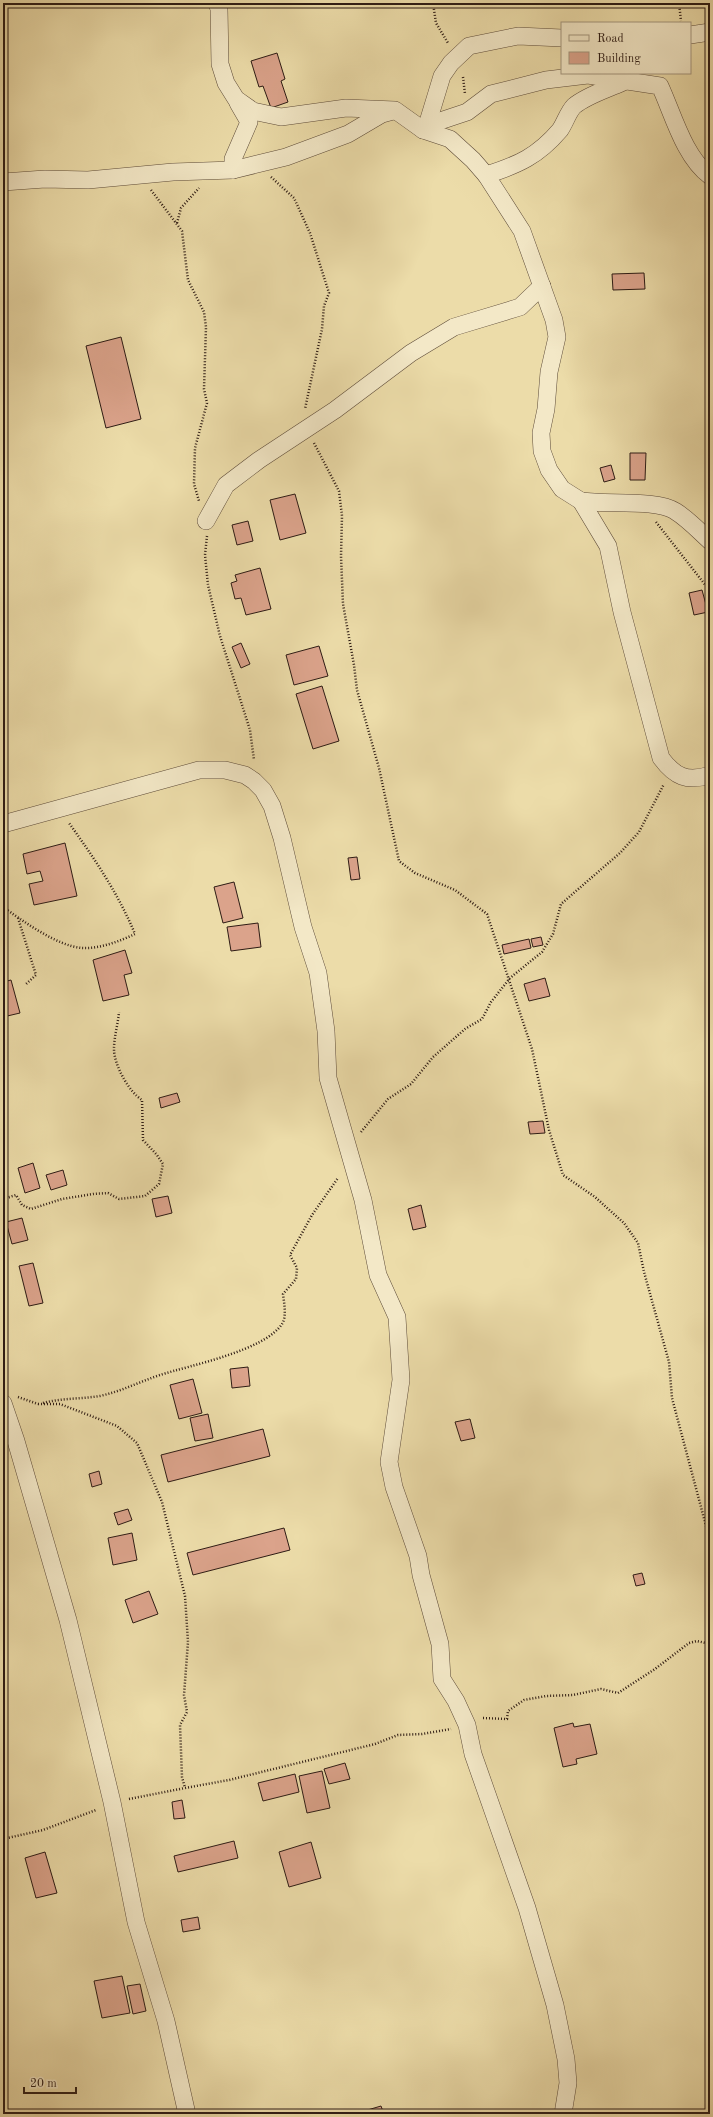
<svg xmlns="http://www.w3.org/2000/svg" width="713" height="2117" font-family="'Old Standard TT',serif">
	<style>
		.building { fill: #dba38b; stroke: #2d1b14 }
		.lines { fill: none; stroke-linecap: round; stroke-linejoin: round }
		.street-casing { stroke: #5d4b39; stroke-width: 18 }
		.path { stroke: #2d1b14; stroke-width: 2.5; stroke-dasharray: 1 2; stroke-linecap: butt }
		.street { stroke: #f3e8c7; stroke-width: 17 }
	</style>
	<rect width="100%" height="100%" fill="#ecdca9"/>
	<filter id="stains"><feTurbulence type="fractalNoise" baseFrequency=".005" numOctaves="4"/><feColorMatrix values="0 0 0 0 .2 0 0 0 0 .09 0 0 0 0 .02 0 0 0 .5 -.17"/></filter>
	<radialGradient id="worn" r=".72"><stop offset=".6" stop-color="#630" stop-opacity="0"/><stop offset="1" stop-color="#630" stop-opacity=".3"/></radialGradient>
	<!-- building -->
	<g class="building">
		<path d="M 277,53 L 285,79 L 281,81 L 288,102 L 271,108 L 263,86 L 259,87 L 251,61 Z"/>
		<path d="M 644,273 L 645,289 L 613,290 L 612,274 Z"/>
		<path d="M 121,337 L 141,419 L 106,428 L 86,346 Z"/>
		<path d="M 630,453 L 646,453 L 645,480 L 630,480 Z"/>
		<path d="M 611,465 L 615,479 L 604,482 L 600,468 Z"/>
		<path d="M 295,494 L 306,533 L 280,540 L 270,500 Z"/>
		<path d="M 248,521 L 253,541 L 237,545 L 232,525 Z"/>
		<path d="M 260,568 L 271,609 L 246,615 L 241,598 L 235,599 L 231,583 L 237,581 L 235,575 Z"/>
		<path d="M 702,590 L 708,612 L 694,615 L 689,593 Z"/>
		<path d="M 241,643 L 250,664 L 241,668 L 232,647 Z"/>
		<path d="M 319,646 L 328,676 L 294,685 L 286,655 Z"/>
		<path d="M 322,686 L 339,741 L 313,749 L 296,694 Z"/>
		<path d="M 65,843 L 77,896 L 34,905 L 29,884 L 43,881 L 40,871 L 27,874 L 23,854 Z"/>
		<path d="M 357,857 L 360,879 L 351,880 L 348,858 Z"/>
		<path d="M 234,882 L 243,918 L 223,923 L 214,887 Z"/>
		<path d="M 258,923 L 261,947 L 231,951 L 227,927 Z"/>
		<path d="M 541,937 L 543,945 L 533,947 L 531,939 Z"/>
		<path d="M 529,939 L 531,948 L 504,954 L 502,945 Z"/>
		<path d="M 125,950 L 132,973 L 124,975 L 129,995 L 103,1001 L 93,960 Z"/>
		<path d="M 545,978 L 550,996 L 529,1001 L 524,984 Z"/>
		<path d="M 11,980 L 20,1013 L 3,1017 L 5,1022 L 3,1023 L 3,982 Z"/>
		<path d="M 177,1093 L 180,1102 L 161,1108 L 159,1098 Z"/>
		<path d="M 543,1121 L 545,1133 L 530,1134 L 528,1122 Z"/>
		<path d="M 33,1163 L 40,1188 L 25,1193 L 18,1168 Z"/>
		<path d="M 63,1170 L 67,1185 L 51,1190 L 46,1175 Z"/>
		<path d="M 168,1196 L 172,1213 L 156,1217 L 152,1199 Z"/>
		<path d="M 421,1205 L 426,1227 L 413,1230 L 408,1209 Z"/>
		<path d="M 22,1218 L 28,1240 L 12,1244 L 6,1222 Z"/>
		<path d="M 33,1263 L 43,1303 L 29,1306 L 19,1266 Z"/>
		<path d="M 248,1367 L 250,1386 L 232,1388 L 230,1369 Z"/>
		<path d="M 193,1379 L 202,1413 L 179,1419 L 170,1385 Z"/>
		<path d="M 208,1414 L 213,1438 L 195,1441 L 190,1418 Z"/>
		<path d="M 470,1419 L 475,1438 L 461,1441 L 455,1422 Z"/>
		<path d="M 263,1429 L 270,1456 L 168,1482 L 161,1455 Z"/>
		<path d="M 99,1471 L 102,1484 L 92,1487 L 89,1474 Z"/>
		<path d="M 128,1509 L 132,1520 L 118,1525 L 114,1513 Z"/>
		<path d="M 284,1528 L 290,1550 L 193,1575 L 187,1553 Z"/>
		<path d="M 132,1533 L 137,1560 L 113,1565 L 108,1538 Z"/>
		<path d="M 642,1573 L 645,1584 L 636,1586 L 633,1575 Z"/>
		<path d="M 149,1591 L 158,1614 L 133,1623 L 125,1600 Z"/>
		<path d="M 573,1723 L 574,1727 L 590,1724 L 597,1754 L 576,1759 L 577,1764 L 563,1767 L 554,1728 Z"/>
		<path d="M 345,1763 L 350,1779 L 329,1784 L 324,1769 Z"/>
		<path d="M 322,1771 L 330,1808 L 307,1813 L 299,1776 Z"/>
		<path d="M 295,1774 L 299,1792 L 263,1801 L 258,1783 Z"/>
		<path d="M 182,1800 L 185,1818 L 174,1819 L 172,1802 Z"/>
		<path d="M 234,1841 L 238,1858 L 178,1872 L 174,1856 Z"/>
		<path d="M 311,1842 L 321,1878 L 289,1887 L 279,1852 Z"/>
		<path d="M 45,1852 L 57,1893 L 36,1898 L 25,1858 Z"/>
		<path d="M 198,1917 L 200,1929 L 183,1932 L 181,1920 Z"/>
		<path d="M 122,1976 L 130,2013 L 102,2018 L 94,1981 Z"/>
		<path d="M 140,1984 L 146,2011 L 133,2014 L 127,1986 Z"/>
		<path d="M 381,2106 L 384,2114 L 354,2114 Z"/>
	</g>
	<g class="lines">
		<defs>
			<g id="street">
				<path d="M 217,3 L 219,9 L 220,64 L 226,83 L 236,99 L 253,111 L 281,117 L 346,108 L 395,110 L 423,130 L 450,139 L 473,160 L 486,175 L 522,231 L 554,320 L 557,337 L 549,372 L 546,409 L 541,433 L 542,451 L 549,470 L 562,489 L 581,501 L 608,546 L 622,612 L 661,758 C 675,777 687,782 710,775"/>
				<path d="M 690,35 L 710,32"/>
				<path d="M 428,122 L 442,76 L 451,63 L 469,46 L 518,36 L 562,38"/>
				<path d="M 423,130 L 428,122 L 440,121 L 467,112 L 491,94 L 546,80 L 588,75 L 660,86 C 673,114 684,157 710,176"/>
				<path d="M 233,170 L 233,159 L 249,122 L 238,103"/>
				<path d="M 486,175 C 518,165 538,156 560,130 C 565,123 568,112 574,106 C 587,95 608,89 623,82"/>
				<path d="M 3,182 L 45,179 L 88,180 L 173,172 L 233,170 L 286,157 L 348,134 L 382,114 L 393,111"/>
				<path d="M 581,501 C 606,505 657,499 675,511 C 688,519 699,531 710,541"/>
				<path d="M 206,521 L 226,485 L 259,460 L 335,410 L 411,353 L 454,327 L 520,307 L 542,286"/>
				<path d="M 3,824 L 199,770 L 225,770 L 245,775 L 254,781 L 263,790 L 272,806 L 282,838 L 303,927 L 318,973 L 326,1031 L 328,1078 L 363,1200 L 378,1275 L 397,1317 L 401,1380 L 389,1462 L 394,1487 L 418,1556 L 421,1575 L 440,1644 L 442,1679 L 456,1701 L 467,1725 L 473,1754 L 527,1908 L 555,2005 L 566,2059 L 568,2083 L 563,2114"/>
				<path d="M 3,1403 L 16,1441 L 68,1620 L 112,1802 L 136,1922 L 166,2021 L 187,2114"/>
			</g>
		</defs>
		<!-- street casing -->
		<use href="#street" class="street-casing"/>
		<!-- path -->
		<g class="path">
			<path d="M 433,3 L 436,23 L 448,43"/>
			<path d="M 679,3 L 681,21"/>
			<path d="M 463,77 L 465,94"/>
			<path d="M 271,177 L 294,198 L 310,233 L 329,293 L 324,306 L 322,329 L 305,409"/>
			<path d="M 151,190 L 182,231 L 188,280 L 204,312 L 206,327 L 204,389 L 207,403 L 195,448 L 194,484 L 199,501"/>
			<path d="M 177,223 L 181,208 L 199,188"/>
			<path d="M 314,443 L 339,491 L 342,516 L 341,556 L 343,604 L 354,665 L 357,690 L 379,768 L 399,861 L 415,873 L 455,890 L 487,914 L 532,1049 L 549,1130 L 563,1175 L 595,1197 L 624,1223 L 638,1243 L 644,1272 L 669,1362 L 672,1398 L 710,1541"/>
			<path d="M 656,522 L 710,591"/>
			<path d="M 207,536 L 205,555 L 208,585 L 220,636 L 250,730 L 254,760"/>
			<path d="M 3,907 C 23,921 57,946 82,948 C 100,949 120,941 135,934 C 118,893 94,858 69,823"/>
			<path d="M 18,918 L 36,975 L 25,985"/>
			<path d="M 361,1132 L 388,1099 L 411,1084 L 433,1057 L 465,1029 L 482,1019 L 491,1002 L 510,978 L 542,952 L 553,934 L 561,904 L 620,853 L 639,832 L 664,784"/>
			<path d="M 3,1199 L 16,1195 L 22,1205 L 31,1209 L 62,1199 L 93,1194 L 108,1193 L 119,1199 L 145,1196 L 159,1184 L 163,1164 L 157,1155 L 143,1140 L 142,1100 C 129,1092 114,1065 114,1049 C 114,1037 118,1024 119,1012"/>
			<path d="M 18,1397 L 38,1404"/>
			<path d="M 43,1403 C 62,1398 81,1399 100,1396 C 122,1391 139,1382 160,1375 C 191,1365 264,1351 282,1324 C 287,1316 284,1303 283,1294 L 296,1279 L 297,1268 L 290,1255 L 312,1215 L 338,1178"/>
			<path d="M 38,1404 L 60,1404 L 117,1426 L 137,1443 L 162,1502 L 185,1596 L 188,1642 L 184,1695 L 187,1712 L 180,1725 L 182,1777 L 185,1788 L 229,1780 L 375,1744 L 398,1735 L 422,1734 L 451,1729"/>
			<path d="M 483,1718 L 507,1719 L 508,1711 L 524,1700 L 546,1696 L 573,1695 L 601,1689 L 618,1693 L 655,1669 L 689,1643 L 697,1641 L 710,1644"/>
			<path d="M 129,1799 L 185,1788"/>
			<path d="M 3,1839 L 43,1830 L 96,1810"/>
		</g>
		<!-- street -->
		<use href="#street" class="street"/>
	</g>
	<!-- margin -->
	<rect width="713" height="2117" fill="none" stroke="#ecdca9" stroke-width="16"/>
	<rect x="4" y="4" width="705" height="2109" fill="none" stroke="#2d1b14" stroke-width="2"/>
	<rect x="8" y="8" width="697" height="2101" fill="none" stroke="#2d1b14"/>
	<!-- legend -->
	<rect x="561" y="22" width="130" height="52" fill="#f3e8c7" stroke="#a4967f"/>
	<rect x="569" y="35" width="20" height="6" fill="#f3e8c7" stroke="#a4967f"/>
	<text x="597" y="42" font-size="12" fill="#2d1b14">Road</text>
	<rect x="569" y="52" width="20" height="12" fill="#dba38b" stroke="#a4967f"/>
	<text x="597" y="62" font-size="12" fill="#2d1b14">Building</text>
	<!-- scale -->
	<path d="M24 2087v6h52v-6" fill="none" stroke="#2d1b14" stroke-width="2"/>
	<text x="30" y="2087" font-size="12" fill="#2d1b14" stroke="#f3e8c7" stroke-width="3" paint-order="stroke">20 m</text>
	<rect width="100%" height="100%" filter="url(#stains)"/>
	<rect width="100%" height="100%" fill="url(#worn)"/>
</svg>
